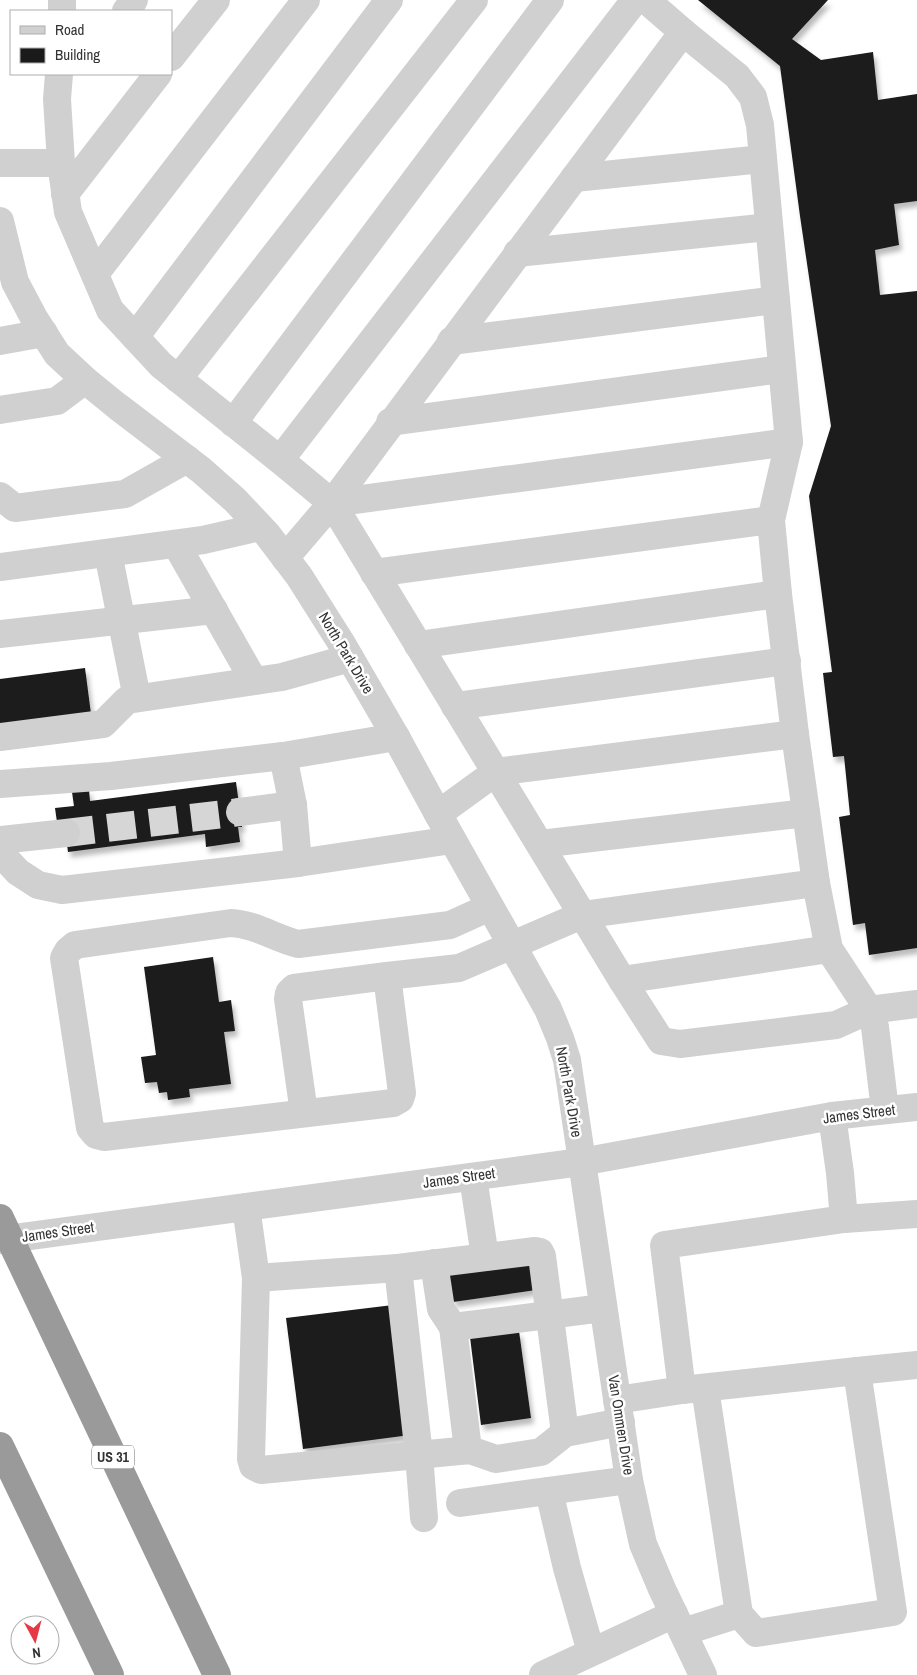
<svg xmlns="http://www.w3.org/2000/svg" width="917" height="1675" font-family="'Archivo Narrow',sans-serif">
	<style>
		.building { fill: #1a1a1a; filter: url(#shadow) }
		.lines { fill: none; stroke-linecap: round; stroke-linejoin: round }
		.minor-tunnel { stroke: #d6d6d6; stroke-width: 28; stroke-dasharray: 28 14; stroke-linecap: butt }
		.minor { stroke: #d0d0d0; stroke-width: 28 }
		.highway { stroke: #9a9a9a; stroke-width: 28 }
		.labels { text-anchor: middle; stroke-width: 5; stroke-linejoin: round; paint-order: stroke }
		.shield { fill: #fff; stroke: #707070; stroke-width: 1 }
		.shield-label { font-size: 14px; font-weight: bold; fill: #333 }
		.street-label { font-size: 15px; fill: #333; stroke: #fff }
	</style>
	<defs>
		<filter id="shadow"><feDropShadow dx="3" dy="5.5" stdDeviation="2.5" flood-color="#0004"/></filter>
	</defs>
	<rect width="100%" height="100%" fill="#fff"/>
	<!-- building -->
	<g class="building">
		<path d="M 698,0 L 828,0 L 792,39 L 821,60 L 873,52 L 878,100 L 917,94 L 917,201 L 894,204 L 899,245 L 875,250 L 880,295 L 917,291 L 917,948 L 869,955 L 865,923 L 853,925 L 839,817 L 850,815 L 844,756 L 833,757 L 823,673 L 832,672 L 809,496 L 831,426 L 800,216 L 780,66 Z"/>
		<path d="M 85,668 L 91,714 L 0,725 L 0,679 Z"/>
		<path d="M 236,782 L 242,827 L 238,827 L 240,842 L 206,847 L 205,834 L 68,852 L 65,828 L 58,829 L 55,808 L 74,806 L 72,792 L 89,790 L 90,801 Z"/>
		<path d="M 213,957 L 219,1002 L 231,1000 L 235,1031 L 224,1032 L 231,1084 L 189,1089 L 190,1097 L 168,1100 L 167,1092 L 159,1093 L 157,1082 L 145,1083 L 141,1057 L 156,1055 L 144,967 Z"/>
		<path d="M 538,1259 L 543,1289 L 453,1302 L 448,1271 Z"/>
		<path d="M 393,1305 L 410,1435 L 303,1449 L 286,1318 Z"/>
		<path d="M 519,1331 L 531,1418 L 481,1425 L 470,1337 Z"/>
	</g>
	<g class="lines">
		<!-- minor-tunnel -->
		<path class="minor-tunnel" d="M 66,833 L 240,812"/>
		<!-- minor -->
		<g class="minor">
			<path d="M 646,0 L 683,32 L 737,76 L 753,97 L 760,125 L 789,442 L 771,520 L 778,594 L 795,734 L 816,883 L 829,949 L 869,1010 L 875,1027 L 885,1110"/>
			<path d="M 62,11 L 62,0"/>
			<path d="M 126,11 L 134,0"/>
			<path d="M 171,57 L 216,0"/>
			<path d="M 59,74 L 57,99 L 61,163 L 68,212 L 110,310 L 161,365 L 280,460 L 332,503 L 622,980 L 661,1041 L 680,1044 L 836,1025 L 869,1010 L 917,1004"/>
			<path d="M 0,163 L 61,163"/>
			<path d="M 574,178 L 763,159"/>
			<path d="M 65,194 L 158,74"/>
			<path d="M 0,221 L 15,282 L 34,318 L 57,354 L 85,380 L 117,406 L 201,470 L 235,500 L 267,534 L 299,576 L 342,644 L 396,737 L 438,814 L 548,1009 L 560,1038 L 567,1060 L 629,1480 L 643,1544 L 662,1589 L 703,1675"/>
			<path d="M 517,253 L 769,227"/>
			<path d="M 95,274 L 306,0"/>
			<path d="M 135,337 L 389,0"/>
			<path d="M 0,341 L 44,333"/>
			<path d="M 451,341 L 776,300"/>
			<path d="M 178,379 L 474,0"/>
			<path d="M 0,410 L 57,401 L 85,380"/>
			<path d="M 390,422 L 782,369"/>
			<path d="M 233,423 L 550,0"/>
			<path d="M 280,460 L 635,0"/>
			<path d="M 0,496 L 15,508 L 125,494 L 187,459"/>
			<path d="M 332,503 L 789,442"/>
			<path d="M 176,544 L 254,681"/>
			<path d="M 108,553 L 137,698"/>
			<path d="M 285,558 L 332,503 L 683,32"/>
			<path d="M 0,567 L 203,540 L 260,527"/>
			<path d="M 374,573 L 771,520"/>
			<path d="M 0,634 L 214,610"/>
			<path d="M 418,645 L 778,594"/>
			<path d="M 455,706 L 787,661"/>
			<path d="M 0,737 L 103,724 L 127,700 L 282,677 L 350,658"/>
			<path d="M 283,756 L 293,805 L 298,863"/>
			<path d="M 0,784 L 111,776 L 283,756 L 396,737"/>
			<path d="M 240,812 L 293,805"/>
			<path d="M 438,814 L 496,772 L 795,734"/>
			<path d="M 0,840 L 66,833"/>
			<path d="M 540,844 L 806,813"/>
			<path d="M 0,853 L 18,872 L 38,885 L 62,890 L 298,863 L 452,840"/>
			<path d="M 490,907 L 450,925 L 298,944 C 275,938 254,924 231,923 L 75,945 L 68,951 L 64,958 L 90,1128 L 96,1135 L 104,1137 L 393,1103 L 400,1099 L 402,1093 L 387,976 L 459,968 L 582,915 L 816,883"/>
			<path d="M 622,980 L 829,949"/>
			<path d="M 304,1113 L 288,999 L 289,993 L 294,988 L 387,976"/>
			<path d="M 473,1177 L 485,1257"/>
			<path d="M 246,1207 L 256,1278 L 251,1459 L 253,1466 L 261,1470 L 470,1450 L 496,1459 L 541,1452 L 565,1433 L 621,1422"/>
			<path d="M 844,1219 L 917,1214"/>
			<path d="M 0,1240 L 581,1162 L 832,1116 L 917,1107"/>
			<path d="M 434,1263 L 441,1309 L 453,1327"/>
			<path d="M 398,1268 L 419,1455 L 424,1518"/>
			<path d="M 256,1278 L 398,1268 L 535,1251 L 540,1252 L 542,1256 L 565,1433"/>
			<path d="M 857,1371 L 917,1365"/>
			<path d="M 705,1388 L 739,1614"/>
			<path d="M 682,1390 L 857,1371 L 893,1612 L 756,1633 L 739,1614 L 683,1632"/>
			<path d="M 617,1400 L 682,1390 L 664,1245 L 844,1219 L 840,1173 L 832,1116"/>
			<path d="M 468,1450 L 453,1327 L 603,1308"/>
			<path d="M 549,1491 L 567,1568 L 591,1652"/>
			<path d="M 460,1503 L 629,1480"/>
			<path d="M 543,1675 L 674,1614"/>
		</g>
		<!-- highway -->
		<g class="highway">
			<path d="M 0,1218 L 217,1675"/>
			<path d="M 0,1446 L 110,1675"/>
		</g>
	</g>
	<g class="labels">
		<!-- shield labels -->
		<rect class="shield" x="92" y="1445.5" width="42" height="23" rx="4"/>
		<g class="shield-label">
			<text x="113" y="1462">US 31</text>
		</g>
		<!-- street labels -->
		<g class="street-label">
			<text transform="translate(346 653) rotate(59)" y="5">North Park Drive</text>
			<text transform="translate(569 1092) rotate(80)" y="5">North Park Drive</text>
			<text transform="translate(859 1114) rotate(-7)" y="5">James Street</text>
			<text transform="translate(459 1178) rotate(-8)" y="5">James Street</text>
			<text transform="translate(58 1232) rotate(-8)" y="5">James Street</text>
			<text transform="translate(621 1425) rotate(81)" y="5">Van Ommen Drive</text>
		</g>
	</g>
	<!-- legend -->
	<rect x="10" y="10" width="162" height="65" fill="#ffffff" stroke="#adadad"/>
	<rect x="20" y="26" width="25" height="8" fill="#d0d0d0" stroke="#adadad"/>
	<text x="55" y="35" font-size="15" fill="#333333">Road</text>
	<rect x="20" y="48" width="25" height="15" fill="#1a1a1a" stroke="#adadad"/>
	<text x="55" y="60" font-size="15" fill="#333333">Building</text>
	<!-- north arrow -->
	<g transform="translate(35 1640) rotate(173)"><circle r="24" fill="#ffffff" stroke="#adadad"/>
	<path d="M0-4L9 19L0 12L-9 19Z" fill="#e63946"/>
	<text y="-8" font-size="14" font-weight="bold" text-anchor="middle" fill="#333333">N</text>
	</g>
</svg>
